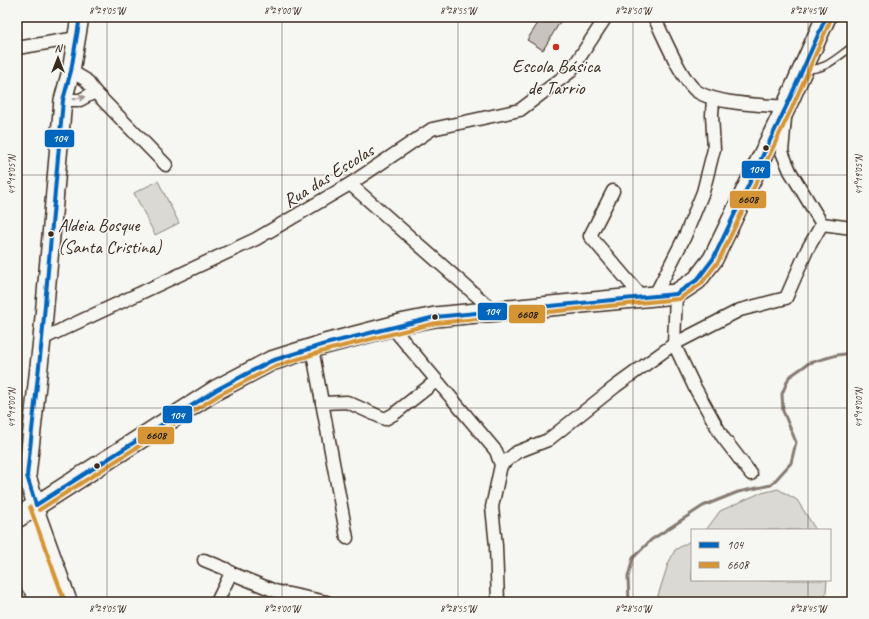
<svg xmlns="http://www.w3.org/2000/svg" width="869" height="619" font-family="Caveat,sans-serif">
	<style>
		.green { fill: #dad9d3; stroke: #8a8278 }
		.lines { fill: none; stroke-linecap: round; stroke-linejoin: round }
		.stream { stroke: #857a71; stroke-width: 3 }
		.building { fill: #c8c3be; stroke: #3b2a1e }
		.lane-casing { stroke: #3b2a1e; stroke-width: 9 }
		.street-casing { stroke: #3b2a1e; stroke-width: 15 }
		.secondary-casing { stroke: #3b2a1e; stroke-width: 20 }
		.primary-casing { stroke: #3b2a1e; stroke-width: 22 }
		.lane { stroke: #f6f6f2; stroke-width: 6 }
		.street { stroke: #f6f6f2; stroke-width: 12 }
		.secondary { stroke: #f6f6f2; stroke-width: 17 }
		.primary { stroke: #f6f6f2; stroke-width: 19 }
		.bus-1-casing { stroke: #f6f6f2; stroke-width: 7 }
		.bus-2-casing { stroke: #f6f6f2; stroke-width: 7 }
		.bus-1 { stroke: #0065bd; stroke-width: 4 }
		.bus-2 { stroke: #d59535; stroke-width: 4 }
		.oneway { stroke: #989088 }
		.ticks { fill: none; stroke: #3b2a1e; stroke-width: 1; stroke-opacity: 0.45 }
		.poi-dot { fill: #c8321e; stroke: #f6f6f2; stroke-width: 1.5 }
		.bus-dot { fill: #3b2a1e; stroke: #f6f6f2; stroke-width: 1.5 }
		.labels { text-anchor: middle; stroke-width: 3; stroke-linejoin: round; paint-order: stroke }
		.bus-label { font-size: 18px; fill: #3b2a1e; stroke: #f6f6f2; text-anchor: start }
		.poi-label { font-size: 19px; fill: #3b2a1e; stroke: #f6f6f2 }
		.street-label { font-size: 19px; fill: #3b2a1e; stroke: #f6f6f2 }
		.line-badge { stroke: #f6f6f2; stroke-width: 1.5 }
		.badge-label { font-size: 11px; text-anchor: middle; font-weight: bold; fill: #fff }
		.pale-badge-label { font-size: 11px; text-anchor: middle; font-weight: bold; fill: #111 }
		.neatline { fill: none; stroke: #3b2a1e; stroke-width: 1.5 }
		.ticks-label { font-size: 10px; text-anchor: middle; fill: #3b2a1e }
	</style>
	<rect width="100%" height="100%" fill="#f6f6f2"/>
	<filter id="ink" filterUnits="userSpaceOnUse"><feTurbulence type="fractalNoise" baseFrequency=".025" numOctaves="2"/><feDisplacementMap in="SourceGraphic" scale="8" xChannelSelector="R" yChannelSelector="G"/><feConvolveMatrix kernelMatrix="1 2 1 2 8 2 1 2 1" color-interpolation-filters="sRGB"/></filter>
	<g filter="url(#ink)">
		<!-- green -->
		<g class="green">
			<path d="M 158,181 L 179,223 L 155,235 L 134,193 Z"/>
			<path d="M 778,489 L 797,500 L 816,530 L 706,530 L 720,511 L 758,494 Z"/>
			<path d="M 692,540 L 692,580 L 827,580 L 825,602 L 656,602 L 668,564 L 675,550 Z"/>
		</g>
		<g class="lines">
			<!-- stream -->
			<path class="stream" d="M 629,602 L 628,577 L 633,558 L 651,540 L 703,506 L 738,492 L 771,485 L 791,463 L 796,442 L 783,411 L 782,394 L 789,377 L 809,363 L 837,355 L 852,353"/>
		</g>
		<!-- building -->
		<g class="building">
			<path d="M 542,17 L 563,17 L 543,50 L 527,40 Z"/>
			<path d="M 17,583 L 31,602 L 17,602 Z"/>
		</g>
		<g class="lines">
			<defs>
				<path id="lane" d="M 806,69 C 825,71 837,57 852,47"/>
				<g id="street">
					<path d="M 654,17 C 664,37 679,74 694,89 C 710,104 764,105 786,107 L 782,152 L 790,171 L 822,224 L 852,228"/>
					<path d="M 17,48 L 77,38"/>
					<path d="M 71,71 L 86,80 L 95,92 L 166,165"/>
					<path d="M 63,100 L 80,100 L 95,92"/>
					<path d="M 350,184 L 495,312"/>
					<path d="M 613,191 L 590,236 L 636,290 L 636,299"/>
					<path d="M 676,294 L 674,344 L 694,386 L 722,436 L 751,474"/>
					<path d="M 654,297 L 685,236 L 703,192 L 714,149 L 712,115 L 713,99"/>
					<path d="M 391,326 L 496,451 L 501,465 L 492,507 L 496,546 L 498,602"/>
					<path d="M 42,339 L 256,239 L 350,184 L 432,129 L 520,110 L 570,72 L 606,17"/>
					<path d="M 312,348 L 347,538"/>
					<path d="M 322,403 L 347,402 L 385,419 L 394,414 L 436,381"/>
					<path d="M 501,465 L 517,452 L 548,440 L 616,386 L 674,344 L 740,310 L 786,298 L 807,250 L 822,224"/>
					<path d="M 36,505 L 71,602"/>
					<path d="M 204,560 L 226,569 L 231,573"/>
					<path d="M 217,602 L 231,573 L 275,591 L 327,602"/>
				</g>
				<path id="secondary" d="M 36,505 L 27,476 L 42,339 L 63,100 L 71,71 L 80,17"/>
				<path id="primary" d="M 17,518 L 216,390 L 271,361 L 325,344 L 405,323 L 435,317 L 676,294 L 697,280 L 713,259 L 786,107 L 826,17"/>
			</defs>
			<!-- lane casing -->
			<use href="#lane" class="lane-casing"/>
			<!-- street casing -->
			<use href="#street" class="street-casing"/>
			<!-- secondary casing -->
			<use href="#secondary" class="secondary-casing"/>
			<!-- primary casing -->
			<use href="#primary" class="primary-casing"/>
			<!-- lane -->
			<use href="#lane" class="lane"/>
			<!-- street -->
			<use href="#street" class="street"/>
			<!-- secondary -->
			<use href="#secondary" class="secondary"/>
			<!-- primary -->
			<use href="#primary" class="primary"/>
			<defs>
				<g id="bus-1">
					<path d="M 36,505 L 216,390 L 271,361 L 325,344 L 435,317 L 676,294 L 697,280 L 713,259 L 786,107 L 826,17"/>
					<path d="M 36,505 L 27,476 L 42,339 L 63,100 L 71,71 L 80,17"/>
				</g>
				<g id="bus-2">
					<path d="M 30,507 L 65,602"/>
					<path d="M 39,510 L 219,395 L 273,367 L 327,350 L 436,323 L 679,299 L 701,284 L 718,262 L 791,110 L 831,19"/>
				</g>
			</defs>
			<!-- bus-1 casing -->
			<use href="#bus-1" class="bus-1-casing"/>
			<!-- bus-2 casing -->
			<use href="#bus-2" class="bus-2-casing"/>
			<!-- bus-1 -->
			<use href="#bus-1" class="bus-1"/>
			<!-- bus-2 -->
			<use href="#bus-2" class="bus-2"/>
		</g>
		<!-- one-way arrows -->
		<defs><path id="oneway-shaft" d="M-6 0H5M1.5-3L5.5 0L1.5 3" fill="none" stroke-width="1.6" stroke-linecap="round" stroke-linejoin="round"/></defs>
		<use class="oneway" href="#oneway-shaft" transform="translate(79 98) rotate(-13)"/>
	</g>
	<!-- ticks -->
	<path class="ticks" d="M 107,17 L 107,602M 282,17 L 282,602M 458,17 L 458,602M 633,17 L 633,602M 808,17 L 808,530M 17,175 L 852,175M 17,408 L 852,408M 808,580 L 808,602"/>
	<!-- markers -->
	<circle class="poi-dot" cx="556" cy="47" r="4"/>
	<g class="bus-dot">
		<circle cx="766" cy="148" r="3.5"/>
		<circle cx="51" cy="234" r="3.5"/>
		<circle cx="435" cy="317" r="3.5"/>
		<circle cx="97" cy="466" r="3.5"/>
	</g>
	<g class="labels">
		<!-- bus labels -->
		<g class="bus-label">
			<text x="58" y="231">Aldeia Bosque<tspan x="58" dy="22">(Santa Cristina)</tspan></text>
		</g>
		<!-- poi labels -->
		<g class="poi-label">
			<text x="556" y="72">Escola Básica<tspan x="556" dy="22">de Tarrio</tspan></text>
		</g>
		<!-- street labels -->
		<g class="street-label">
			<text transform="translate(328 175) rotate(-32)" y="7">Rua das Escolas</text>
		</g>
	</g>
	<g class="line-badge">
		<rect x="44" y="129" width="31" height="19" rx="4" fill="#0065bd"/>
		<rect x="741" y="160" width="30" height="19" rx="4" fill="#0065bd"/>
		<rect x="729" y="190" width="38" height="19" rx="4" fill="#d59535"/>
		<rect x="477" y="302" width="31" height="19" rx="4" fill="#0065bd"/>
		<rect x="508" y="304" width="38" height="20" rx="4" fill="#d59535"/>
		<rect x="162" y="405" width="31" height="19" rx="4" fill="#0065bd"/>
		<rect x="137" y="426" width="38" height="19" rx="4" fill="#d59535"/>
	</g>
	<g class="badge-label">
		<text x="60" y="142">104</text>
		<text x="756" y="173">104</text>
		<text x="492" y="315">104</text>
		<text x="177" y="419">104</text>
	</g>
	<g class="pale-badge-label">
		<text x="748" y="203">6608</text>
		<text x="527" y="318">6608</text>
		<text x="156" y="439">6608</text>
	</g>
	<!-- margin -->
	<rect width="869" height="619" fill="none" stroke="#f6f6f2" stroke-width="44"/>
	<!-- legend -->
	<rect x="691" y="529" width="140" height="52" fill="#f6f6f2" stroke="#aba49d"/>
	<rect x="699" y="542" width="20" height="6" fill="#0065bd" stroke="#aba49d"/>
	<text x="727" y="549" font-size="12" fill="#3b2a1e">104</text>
	<rect x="699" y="562" width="20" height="6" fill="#d59535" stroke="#aba49d"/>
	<text x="727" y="569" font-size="12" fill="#3b2a1e">6608</text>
	<!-- north arrow -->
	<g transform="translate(58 58)" stroke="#f6f6f2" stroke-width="3" paint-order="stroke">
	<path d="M0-3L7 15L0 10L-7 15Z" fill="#3b2a1e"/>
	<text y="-6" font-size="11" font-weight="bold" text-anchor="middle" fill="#3b2a1e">N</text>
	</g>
	<rect x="22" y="22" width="825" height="575" class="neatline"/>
	<g class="ticks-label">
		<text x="107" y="14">8°29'05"W</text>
		<text x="282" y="14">8°29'00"W</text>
		<text x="458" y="14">8°28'55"W</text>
		<text x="633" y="14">8°28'50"W</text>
		<text x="808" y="14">8°28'45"W</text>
		<text transform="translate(11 175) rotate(-90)" y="4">41°19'05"N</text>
		<text transform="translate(858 175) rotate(-90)" y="4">41°19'05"N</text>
		<text transform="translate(11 408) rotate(-90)" y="4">41°19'00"N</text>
		<text transform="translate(858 408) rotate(-90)" y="4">41°19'00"N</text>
		<text x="107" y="612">8°29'05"W</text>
		<text x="282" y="612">8°29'00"W</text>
		<text x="458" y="612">8°28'55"W</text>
		<text x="633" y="612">8°28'50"W</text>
		<text x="808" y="612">8°28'45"W</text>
	</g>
</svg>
